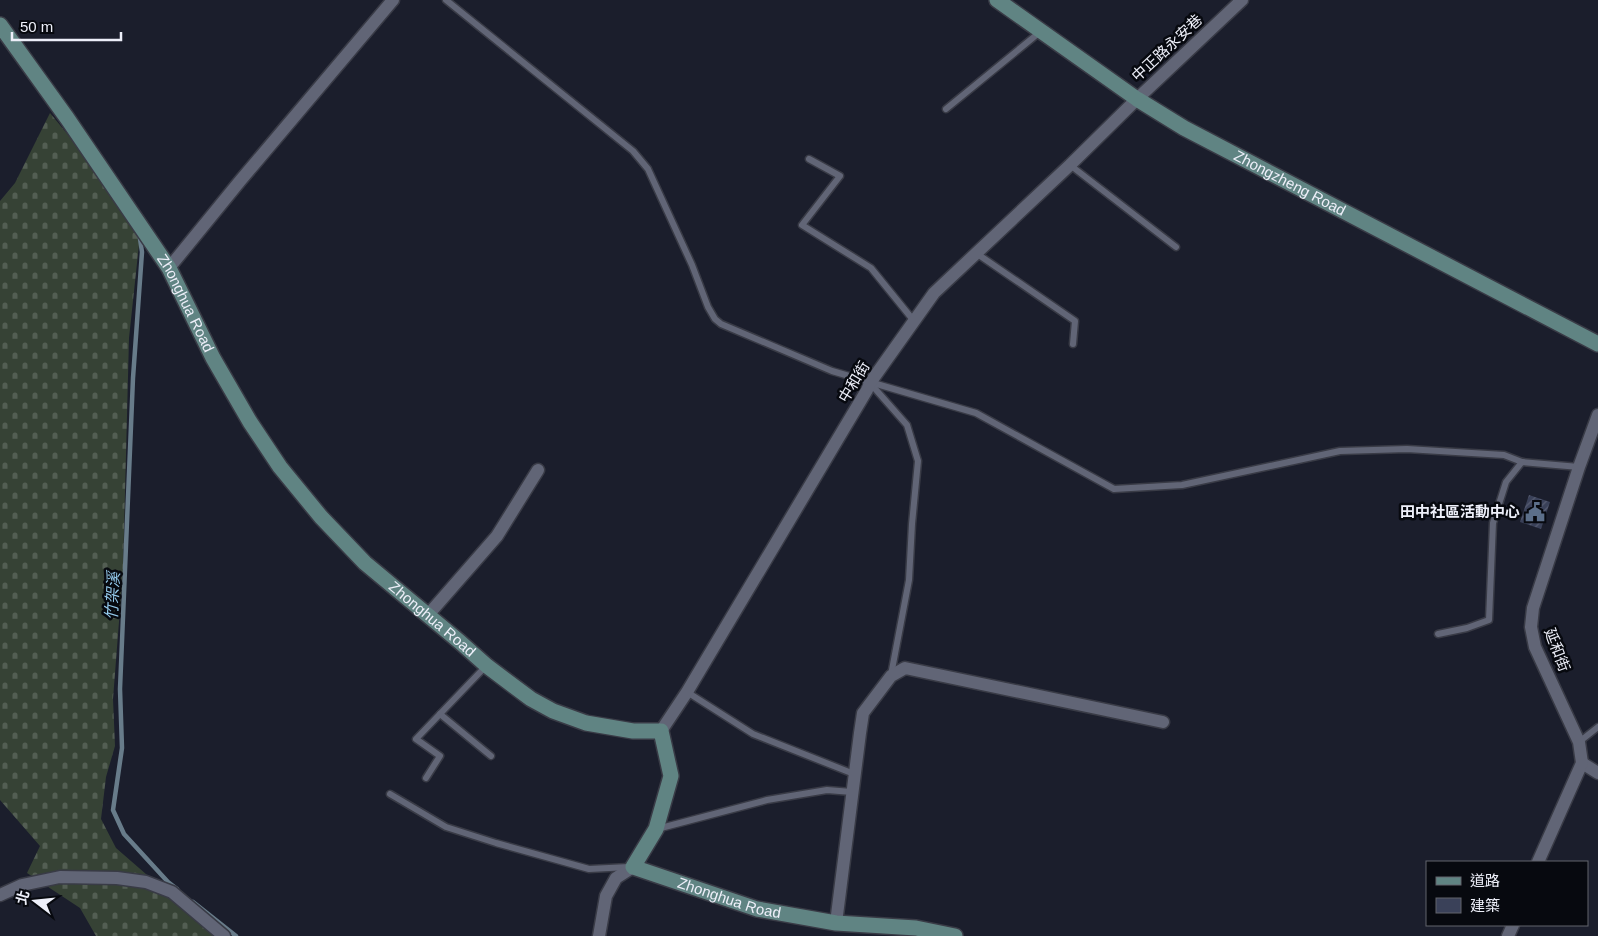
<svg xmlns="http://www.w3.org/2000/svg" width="1598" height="936" font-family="Helvetica,'Noto Sans TC',sans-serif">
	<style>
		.cemetery { fill: url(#cemetery-stones) }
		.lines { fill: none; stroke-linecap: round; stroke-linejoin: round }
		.stream { stroke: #687c8a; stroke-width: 4.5 }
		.building { fill: url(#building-hatch) }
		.lane-casing { stroke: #393b46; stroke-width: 9 }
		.street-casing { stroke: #393b46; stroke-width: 15 }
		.secondary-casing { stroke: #393b46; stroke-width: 18 }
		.lane { stroke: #616576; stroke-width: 6 }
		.street { stroke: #616576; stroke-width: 12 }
		.secondary { stroke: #608483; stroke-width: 15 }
		.labels { text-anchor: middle; stroke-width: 5; stroke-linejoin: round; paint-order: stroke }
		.street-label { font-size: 15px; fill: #edeff9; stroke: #07090f }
		.poi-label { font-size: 15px; font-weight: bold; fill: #edeff9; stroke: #07090f; text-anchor: end }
		.water-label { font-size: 16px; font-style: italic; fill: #94c9eb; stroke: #07090f }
	</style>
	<defs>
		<pattern id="cemetery-stones" width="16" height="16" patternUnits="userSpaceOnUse" patternTransform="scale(1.25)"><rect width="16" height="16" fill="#364235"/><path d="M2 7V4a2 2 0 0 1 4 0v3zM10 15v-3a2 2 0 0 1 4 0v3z" fill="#535e53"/></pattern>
		<pattern id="building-hatch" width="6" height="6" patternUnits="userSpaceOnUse" patternTransform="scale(1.25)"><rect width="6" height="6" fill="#3a4159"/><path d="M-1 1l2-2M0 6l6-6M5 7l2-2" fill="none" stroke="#575d72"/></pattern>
	</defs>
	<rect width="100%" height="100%" fill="#1b1e2c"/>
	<!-- cemetery -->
	<path class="cemetery" d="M 50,113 L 74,142 L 140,235 L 129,338 L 123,570 L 113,699 L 115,746 L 106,777 L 101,819 L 116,848 L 177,901 L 226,936 L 96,936 L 80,908 L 27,873 L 40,846 L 0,800 L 0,201 L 15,183 Z"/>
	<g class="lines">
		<!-- stream -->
		<g class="stream">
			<path d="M 139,232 L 142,252 L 133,378 L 120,689 L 122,748 L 113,810 L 124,834 L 168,882 L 177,889"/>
			<path d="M 193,902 L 236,936"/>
		</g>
	</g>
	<!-- building -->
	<path class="building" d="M 1529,495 L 1550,502 L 1541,529 L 1520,522 Z"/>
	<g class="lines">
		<defs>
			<g id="lane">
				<path d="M 446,0 L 633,151 L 648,169 L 692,265 L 708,307 L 715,319 L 721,324 L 832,371 L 976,413 L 1114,489 L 1182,485 L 1340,451 L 1407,449 L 1504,455 L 1522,462"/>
				<path d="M 946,109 L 1040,32"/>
				<path d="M 809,159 L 840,176 L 802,225 L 871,268 L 914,321"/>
				<path d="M 1070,165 L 1176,247"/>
				<path d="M 976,253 L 1075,321 L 1073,344"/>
				<path d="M 870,383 L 907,425 L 918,461 L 912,524 L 909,580 L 891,675"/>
				<path d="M 1438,634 L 1467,628 L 1489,620 L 1493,523 L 1506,482 L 1522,462 L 1579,467"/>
				<path d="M 687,692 L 753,734 L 854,774"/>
				<path d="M 440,714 L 491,756"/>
				<path d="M 1579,742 L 1598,727"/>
				<path d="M 426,778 L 440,756 L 416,739 L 486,666"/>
				<path d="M 390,794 L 446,827 L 496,843 L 589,869 L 629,867"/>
				<path d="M 657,829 L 767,800 L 827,790 L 852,792"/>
			</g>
			<g id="street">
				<path d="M 169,268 L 240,181 L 393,0"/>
				<path d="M 428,615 L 497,536 L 538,470"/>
				<path d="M 661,731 L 687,692 L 867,390 L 870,383 L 934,293 L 1070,165 L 1137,99 L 1242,0"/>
				<path d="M 1582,763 L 1598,773"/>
				<path d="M 1538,862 L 1582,763 L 1579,742 L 1535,647 L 1531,627 L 1533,608 L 1579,467 L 1598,415"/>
				<path d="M 0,895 L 22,885 L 60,877 L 117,878 L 146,882 L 172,892 L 224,936"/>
				<path d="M 836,923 L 860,733 L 863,713 L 891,676 L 905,668 L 1163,722"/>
				<path d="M 599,936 L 606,896 L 616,878 L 633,867"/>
				<path d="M 1508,936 L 1513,925"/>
			</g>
			<g id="secondary">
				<path id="s1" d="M 997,0 L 1137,99 L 1184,128 L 1598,344"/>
				<path id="s2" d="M 0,25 L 67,118 L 169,268 L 213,358 L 250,422 L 280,467 L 321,517 L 365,563 L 460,642 L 487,666 L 531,699 L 553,711 L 586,723 L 633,731 L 661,731 L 671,776 L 656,829 L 633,867 L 757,909 L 836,923 L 916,928 L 955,936"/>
			</g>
		</defs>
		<!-- lane casing -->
		<use href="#lane" class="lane-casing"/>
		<!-- street casing -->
		<use href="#street" class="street-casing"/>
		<!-- secondary casing -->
		<use href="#secondary" class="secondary-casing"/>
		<!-- lane -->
		<use href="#lane" class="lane"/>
		<!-- street -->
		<use href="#street" class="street"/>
		<!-- secondary -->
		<use href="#secondary" class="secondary"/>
	</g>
	<!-- icons -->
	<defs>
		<symbol id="civic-bare" viewBox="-9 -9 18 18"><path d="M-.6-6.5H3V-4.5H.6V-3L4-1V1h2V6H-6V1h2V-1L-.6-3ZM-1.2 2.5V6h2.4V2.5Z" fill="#5c6f8a" stroke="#07090f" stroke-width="2.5" paint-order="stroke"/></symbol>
	</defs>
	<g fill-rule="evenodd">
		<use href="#civic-bare" x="1521" y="498" width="28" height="28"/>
	</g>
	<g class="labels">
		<!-- street labels -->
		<g class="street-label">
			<text transform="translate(1167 48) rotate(-43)" y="5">中正路永安巷</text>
			<text dy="5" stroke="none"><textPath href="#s1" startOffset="346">Zhongzheng Road</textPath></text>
			<text dy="5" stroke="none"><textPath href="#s2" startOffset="335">Zhonghua Road</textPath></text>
			<text transform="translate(854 382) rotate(-59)" y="5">中和街</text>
			<text dy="5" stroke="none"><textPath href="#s2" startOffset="740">Zhonghua Road</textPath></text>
			<text transform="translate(1557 650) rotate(69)" y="5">延和街</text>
			<text dy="5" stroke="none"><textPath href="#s2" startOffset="1250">Zhonghua Road</textPath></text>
		</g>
		<!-- poi labels -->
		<g class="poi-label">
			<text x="1520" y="517">田中社區活動中心</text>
		</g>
		<!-- water labels -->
		<g class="water-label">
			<text transform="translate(112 596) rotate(-87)" y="6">竹架溪</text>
		</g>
	</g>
	<!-- legend -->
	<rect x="1426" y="861" width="162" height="65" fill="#07090f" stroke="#63656d"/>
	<rect x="1436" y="877" width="25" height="8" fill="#608483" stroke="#63656d"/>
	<text x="1470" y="886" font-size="15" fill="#edeff9">道路</text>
	<rect x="1436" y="898" width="25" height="15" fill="#3a4159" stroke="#63656d"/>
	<text x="1470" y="911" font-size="15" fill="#edeff9">建築</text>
	<!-- north arrow -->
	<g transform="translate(35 901) rotate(286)" stroke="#07090f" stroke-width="4" paint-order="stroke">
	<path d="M0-4L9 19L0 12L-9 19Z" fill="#edeff9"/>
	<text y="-8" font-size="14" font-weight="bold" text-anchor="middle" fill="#edeff9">北</text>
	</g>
	<!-- scale -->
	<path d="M12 32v8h109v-8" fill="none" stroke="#edeff9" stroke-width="2.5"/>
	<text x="20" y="32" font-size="15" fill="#edeff9" stroke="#07090f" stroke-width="4" paint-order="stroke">50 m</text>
</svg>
